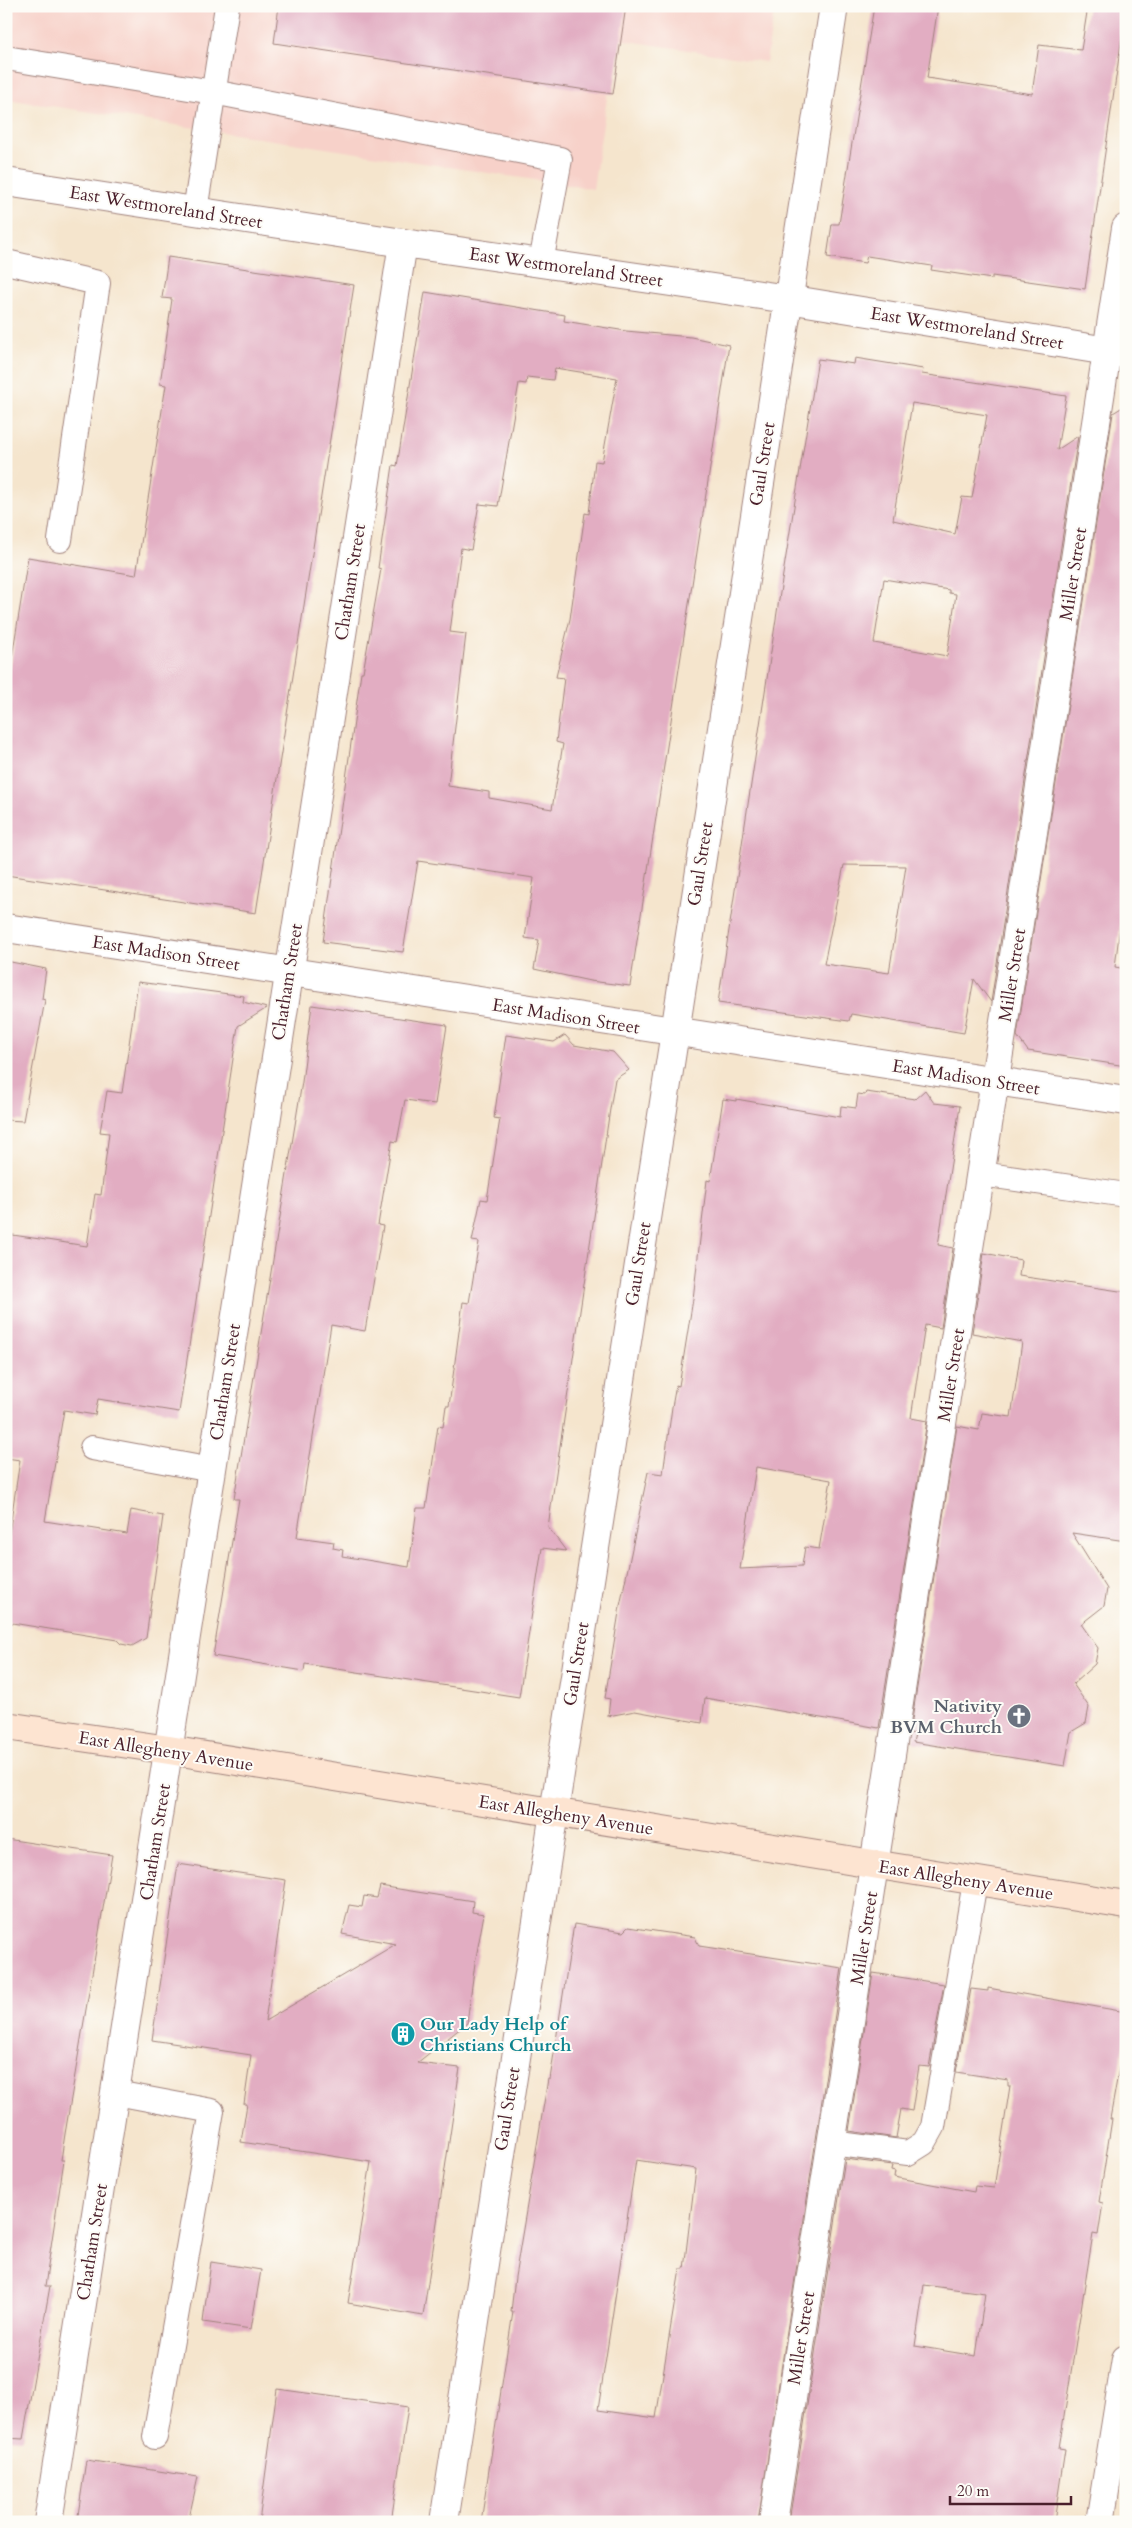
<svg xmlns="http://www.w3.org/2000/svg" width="1132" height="2528" font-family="Cardo,serif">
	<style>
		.built { fill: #f7d1c9 }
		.building { fill: #e2adc2; fill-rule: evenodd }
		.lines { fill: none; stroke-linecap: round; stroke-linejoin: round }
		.lane-casing { stroke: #a0827c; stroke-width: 26 }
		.street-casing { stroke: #a0827c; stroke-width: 30 }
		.secondary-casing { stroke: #a0827c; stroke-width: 30 }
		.lane { stroke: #fff; stroke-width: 24 }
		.street { stroke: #fff; stroke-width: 28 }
		.secondary { stroke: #fde4d1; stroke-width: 28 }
		.labels { text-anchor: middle; stroke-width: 4; stroke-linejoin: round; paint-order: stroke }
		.street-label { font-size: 18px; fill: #4a1f2b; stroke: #fdfcf7 }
		.worship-label { font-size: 18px; font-weight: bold; fill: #5b616d; stroke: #fdfcf7; text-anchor: end }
		.culture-label { font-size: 18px; font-weight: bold; fill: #0d838f; stroke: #fdfcf7; text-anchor: start }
	</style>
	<rect width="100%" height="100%" fill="#fdfcf7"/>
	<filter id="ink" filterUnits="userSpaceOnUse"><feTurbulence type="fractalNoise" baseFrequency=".02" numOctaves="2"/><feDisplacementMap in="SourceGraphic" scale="10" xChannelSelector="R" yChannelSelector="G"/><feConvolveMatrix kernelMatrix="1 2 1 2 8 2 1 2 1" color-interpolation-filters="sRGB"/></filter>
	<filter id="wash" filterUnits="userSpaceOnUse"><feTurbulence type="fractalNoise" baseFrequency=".0096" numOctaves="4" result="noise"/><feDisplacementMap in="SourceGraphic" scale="20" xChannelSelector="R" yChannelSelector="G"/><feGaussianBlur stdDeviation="1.12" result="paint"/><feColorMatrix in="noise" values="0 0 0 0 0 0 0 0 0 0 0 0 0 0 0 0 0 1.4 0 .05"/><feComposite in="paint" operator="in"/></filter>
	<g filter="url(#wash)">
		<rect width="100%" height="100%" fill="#f5e5cd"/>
		<!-- built -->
		<path class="built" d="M 6,6 L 775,6 L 766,62 L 616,39 L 593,189 L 6,99 Z"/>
		<g id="blocks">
			<!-- building -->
			<g class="building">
				<path d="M 279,6 L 626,6 L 613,94 L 274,43 Z"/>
				<path d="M 874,6 L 938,6 L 927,78 L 1032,94 L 1039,45 L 1081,50 L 1088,6 L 1126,9 L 1085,289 L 992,276 L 992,279 L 931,270 L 932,266 L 867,256 L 865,263 L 827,257 L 832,224 L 839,224 Z"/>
				<path d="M 168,257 L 354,285 L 256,913 L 6,875 L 6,695 L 28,557 L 136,575 L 166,385 L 160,384 L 172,299 L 162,298 Z"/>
				<path d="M 425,292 L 565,315 L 564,321 L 626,331 L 691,337 L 729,345 L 630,986 L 590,981 L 534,969 L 539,940 L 525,938 L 534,878 L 418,861 L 403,952 L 323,942 L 361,672 L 363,672 L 381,569 L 378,568 L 389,492 L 393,465 L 397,466 ZM 555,368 L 617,378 L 602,462 L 595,461 L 589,514 L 585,513 L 570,619 L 556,677 L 564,678 L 556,742 L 563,744 L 552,809 L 489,798 L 489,792 L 448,786 L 466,634 L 450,632 L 461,548 L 471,550 L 479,504 L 498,506 L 519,383 L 526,384 L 527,377 L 553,380 Z"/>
				<path d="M 855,358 L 923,369 L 922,374 L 1066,396 L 1057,450 L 1078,436 L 991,1002 L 974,979 L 964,1033 L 851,1014 L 849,1021 L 718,1003 L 779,599 L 818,359 L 854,364 ZM 912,403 L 987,415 L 972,498 L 962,497 L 955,534 L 893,520 ZM 884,579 L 949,590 L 949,593 L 956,594 L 947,656 L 874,643 ZM 844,865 L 906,866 L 889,973 L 824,964 Z"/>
				<path d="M 1126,405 L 1126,878 L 1115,967 L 1126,969 L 1126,1066 L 1028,1051 L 1017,1036 L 1113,413 Z"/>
				<path d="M 6,961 L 46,969 L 42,999 L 45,1000 L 23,1121 L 6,1120 Z"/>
				<path d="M 138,982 L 244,996 L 243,1002 L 267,1008 L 238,1026 L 179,1412 L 98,1399 L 95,1415 L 64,1410 L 45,1521 L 127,1534 L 131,1510 L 163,1516 L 146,1638 L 132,1646 L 121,1644 L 117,1640 L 6,1622 L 6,1554 L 20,1460 L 6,1458 L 6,1234 L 87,1246 L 95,1194 L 101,1195 L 109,1133 L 100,1132 L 107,1091 L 122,1093 Z"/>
				<path d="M 312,1005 L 447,1025 L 435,1104 L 405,1100 L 397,1142 L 392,1141 L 378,1225 L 383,1226 L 365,1331 L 331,1325 L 297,1537 L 334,1542 L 333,1548 L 343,1550 L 342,1556 L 409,1567 L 417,1508 L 426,1508 L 438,1426 L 443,1427 L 446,1406 L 449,1406 L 463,1302 L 469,1303 L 479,1242 L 472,1241 L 481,1199 L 487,1200 L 500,1119 L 494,1118 L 506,1035 L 554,1042 L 565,1035 L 574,1045 L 613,1052 L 629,1070 L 615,1079 L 610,1109 L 548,1527 L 566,1551 L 542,1548 L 519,1697 L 305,1664 L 304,1671 L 213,1656 L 239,1499 L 234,1499 L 302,1082 Z"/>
				<path d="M 925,1090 L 934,1103 L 960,1106 L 938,1245 L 953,1248 L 941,1328 L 925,1325 L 911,1418 L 927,1421 L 879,1728 L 705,1698 L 702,1723 L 635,1711 L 608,1716 L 610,1699 L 605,1698 L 620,1606 L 648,1472 L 663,1474 L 672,1407 L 676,1385 L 679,1386 L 693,1299 L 707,1180 L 710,1181 L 723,1099 L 736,1101 L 736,1099 L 840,1117 L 841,1106 L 856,1108 L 858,1094 L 865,1095 L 866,1092 L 915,1099 ZM 756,1467 L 831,1480 L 819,1549 L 805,1547 L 802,1566 L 740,1569 Z"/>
				<path d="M 984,1253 L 1021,1260 L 1019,1276 L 1126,1292 L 1126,1541 L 1072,1533 L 1107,1589 L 1104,1606 L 1081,1624 L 1098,1648 L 1095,1664 L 1073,1684 L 1089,1707 L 1086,1723 L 1071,1732 L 1065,1766 L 913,1742 L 915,1734 L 910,1733 L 957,1426 L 979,1430 L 982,1413 L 1011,1417 L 1022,1342 L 972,1333 Z"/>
				<path d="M 6,1839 L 112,1855 L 65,2134 L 61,2160 L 64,2160 L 45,2286 L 50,2286 L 23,2439 L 6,2438 Z"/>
				<path d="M 178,1864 L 286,1880 L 265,2021 L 396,1944 L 342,1934 L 349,1905 L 362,1907 L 364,1896 L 377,1898 L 380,1886 L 473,1901 L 472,1912 L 484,1914 L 475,1963 L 467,2023 L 417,2063 L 460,2068 L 423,2316 L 348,2303 L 371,2162 L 241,2142 L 247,2104 L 244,2104 L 251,2055 L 152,2040 Z"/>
				<path d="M 574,1924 L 623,1932 L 628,1927 L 695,1937 L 699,1946 L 842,1968 L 758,2522 L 481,2522 L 513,2312 L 511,2312 L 515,2277 L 548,2079 L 550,2079 ZM 636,2160 L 696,2169 L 684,2269 L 680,2269 L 656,2418 L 598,2410 Z"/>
				<path d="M 873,1973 L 944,1984 L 929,2067 L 919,2066 L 912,2111 L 901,2109 L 896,2138 L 849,2131 Z"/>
				<path d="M 988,1988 L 1126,2012 L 1126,2029 L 1110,2119 L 1112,2119 L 1099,2202 L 1103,2203 L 1098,2235 L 1093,2234 L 1059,2448 L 1065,2449 L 1054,2522 L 789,2522 L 845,2159 L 892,2165 L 891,2170 L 895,2171 L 894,2177 L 974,2192 L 975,2186 L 994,2188 L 1010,2086 L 1008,2086 L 1008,2080 L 956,2072 L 971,1989 L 988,1991 ZM 924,2285 L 985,2293 L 976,2356 L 915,2346 Z"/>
				<path d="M 211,2262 L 261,2270 L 251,2329 L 203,2322 Z"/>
				<path d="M 277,2389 L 408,2407 L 391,2522 L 259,2522 Z"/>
				<path d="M 86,2460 L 198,2477 L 188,2522 L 77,2522 Z"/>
			</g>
		</g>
	</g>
	<g filter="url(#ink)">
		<use href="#blocks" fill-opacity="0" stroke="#a0827c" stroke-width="1"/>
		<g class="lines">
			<defs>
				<g id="lane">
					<path d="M 6,58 L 213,92 L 560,159 L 541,263"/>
					<path d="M 195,211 L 227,6"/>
					<path d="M 6,262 L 98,283 L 60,540"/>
					<path d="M 981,1174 L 1126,1195"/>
					<path d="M 92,1448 L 212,1470"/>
					<path d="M 116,2093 L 212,2111 L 155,2437"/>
					<path d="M 832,2143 L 908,2153 L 924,2143 L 933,2127 L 975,1882"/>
				</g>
				<g id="street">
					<path d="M 6,182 L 403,243 L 788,299 L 1126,354"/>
					<path d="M 6,928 L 1126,1101"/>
					<path d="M 48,2522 L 403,243"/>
					<path d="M 444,2522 L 834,6"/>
					<path d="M 773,2522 L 1126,228"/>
					<path d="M 1100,2522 L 1126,2359"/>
				</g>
				<path id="secondary" d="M 6,1726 L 169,1750 L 1126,1905"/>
			</defs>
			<!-- lane casing -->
			<use href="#lane" class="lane-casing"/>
			<!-- street casing -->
			<use href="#street" class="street-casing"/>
			<!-- secondary casing -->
			<use href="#secondary" class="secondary-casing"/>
			<!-- lane -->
			<use href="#lane" class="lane"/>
			<!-- street -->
			<use href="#street" class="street"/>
			<!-- secondary -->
			<use href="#secondary" class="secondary"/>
		</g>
	</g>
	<!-- icons -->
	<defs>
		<symbol id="church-disc" viewBox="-11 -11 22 22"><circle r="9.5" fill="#6b7280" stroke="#fdfcf7"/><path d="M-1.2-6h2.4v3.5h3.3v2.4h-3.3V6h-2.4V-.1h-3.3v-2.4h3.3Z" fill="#fff"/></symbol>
		<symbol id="building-disc" viewBox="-11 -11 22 22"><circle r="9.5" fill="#0f9aa8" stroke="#fdfcf7"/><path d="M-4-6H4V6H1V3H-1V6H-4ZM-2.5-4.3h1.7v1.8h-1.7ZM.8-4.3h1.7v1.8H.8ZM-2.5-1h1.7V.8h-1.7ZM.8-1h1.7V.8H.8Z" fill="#fff"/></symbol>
	</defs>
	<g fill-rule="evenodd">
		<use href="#church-disc" x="1005" y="1702" width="28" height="28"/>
		<use href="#building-disc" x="389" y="2020" width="28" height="28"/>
	</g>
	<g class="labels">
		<!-- street labels -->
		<g class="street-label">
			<text transform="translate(166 207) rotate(9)" y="6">East Westmoreland Street</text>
			<text transform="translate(566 267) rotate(8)" y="6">East Westmoreland Street</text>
			<text transform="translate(967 328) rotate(9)" y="6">East Westmoreland Street</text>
			<text transform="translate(762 464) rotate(-81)" y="6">Gaul Street</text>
			<text transform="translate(1073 574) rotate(-81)" y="6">Miller Street</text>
			<text transform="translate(350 582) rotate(-81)" y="6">Chatham Street</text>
			<text transform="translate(700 864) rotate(-81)" y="6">Gaul Street</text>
			<text transform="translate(166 953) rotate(9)" y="6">East Madison Street</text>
			<text transform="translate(1012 975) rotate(-81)" y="6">Miller Street</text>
			<text transform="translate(287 982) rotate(-81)" y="6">Chatham Street</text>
			<text transform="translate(566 1016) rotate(9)" y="6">East Madison Street</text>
			<text transform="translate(966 1077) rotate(9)" y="6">East Madison Street</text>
			<text transform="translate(638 1264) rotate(-81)" y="6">Gaul Street</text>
			<text transform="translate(951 1375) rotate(-81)" y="6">Miller Street</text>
			<text transform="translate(225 1382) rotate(-81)" y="6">Chatham Street</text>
			<text transform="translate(576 1664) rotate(-81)" y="6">Gaul Street</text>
			<text transform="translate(166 1751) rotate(9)" y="6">East Allegheny Avenue</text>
			<text transform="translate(566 1815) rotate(9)" y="6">East Allegheny Avenue</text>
			<text transform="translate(155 1842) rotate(-81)" y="6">Chatham Street</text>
			<text transform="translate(966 1880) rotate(9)" y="6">East Allegheny Avenue</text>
			<text transform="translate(864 1938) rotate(-81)" y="6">Miller Street</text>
			<text transform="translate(507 2109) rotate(-81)" y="6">Gaul Street</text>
			<text transform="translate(92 2242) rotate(-81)" y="6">Chatham Street</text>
			<text transform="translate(801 2338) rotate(-81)" y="6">Miller Street</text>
		</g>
		<!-- worship labels -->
		<g class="worship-label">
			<text x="1002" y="1712">Nativity<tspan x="1002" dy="21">BVM Church</tspan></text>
		</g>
		<!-- culture labels -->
		<g class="culture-label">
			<text x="420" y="2030">Our Lady Help of<tspan x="420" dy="21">Christians Church</tspan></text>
		</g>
	</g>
	<!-- margin -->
	<rect width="1132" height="2528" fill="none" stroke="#fdfcf7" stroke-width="25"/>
	<!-- scale -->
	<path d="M950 2496v8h121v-8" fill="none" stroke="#4a1f2b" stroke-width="2.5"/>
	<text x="957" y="2496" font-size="15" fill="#4a1f2b" stroke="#fdfcf7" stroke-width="4" paint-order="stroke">20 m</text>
</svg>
